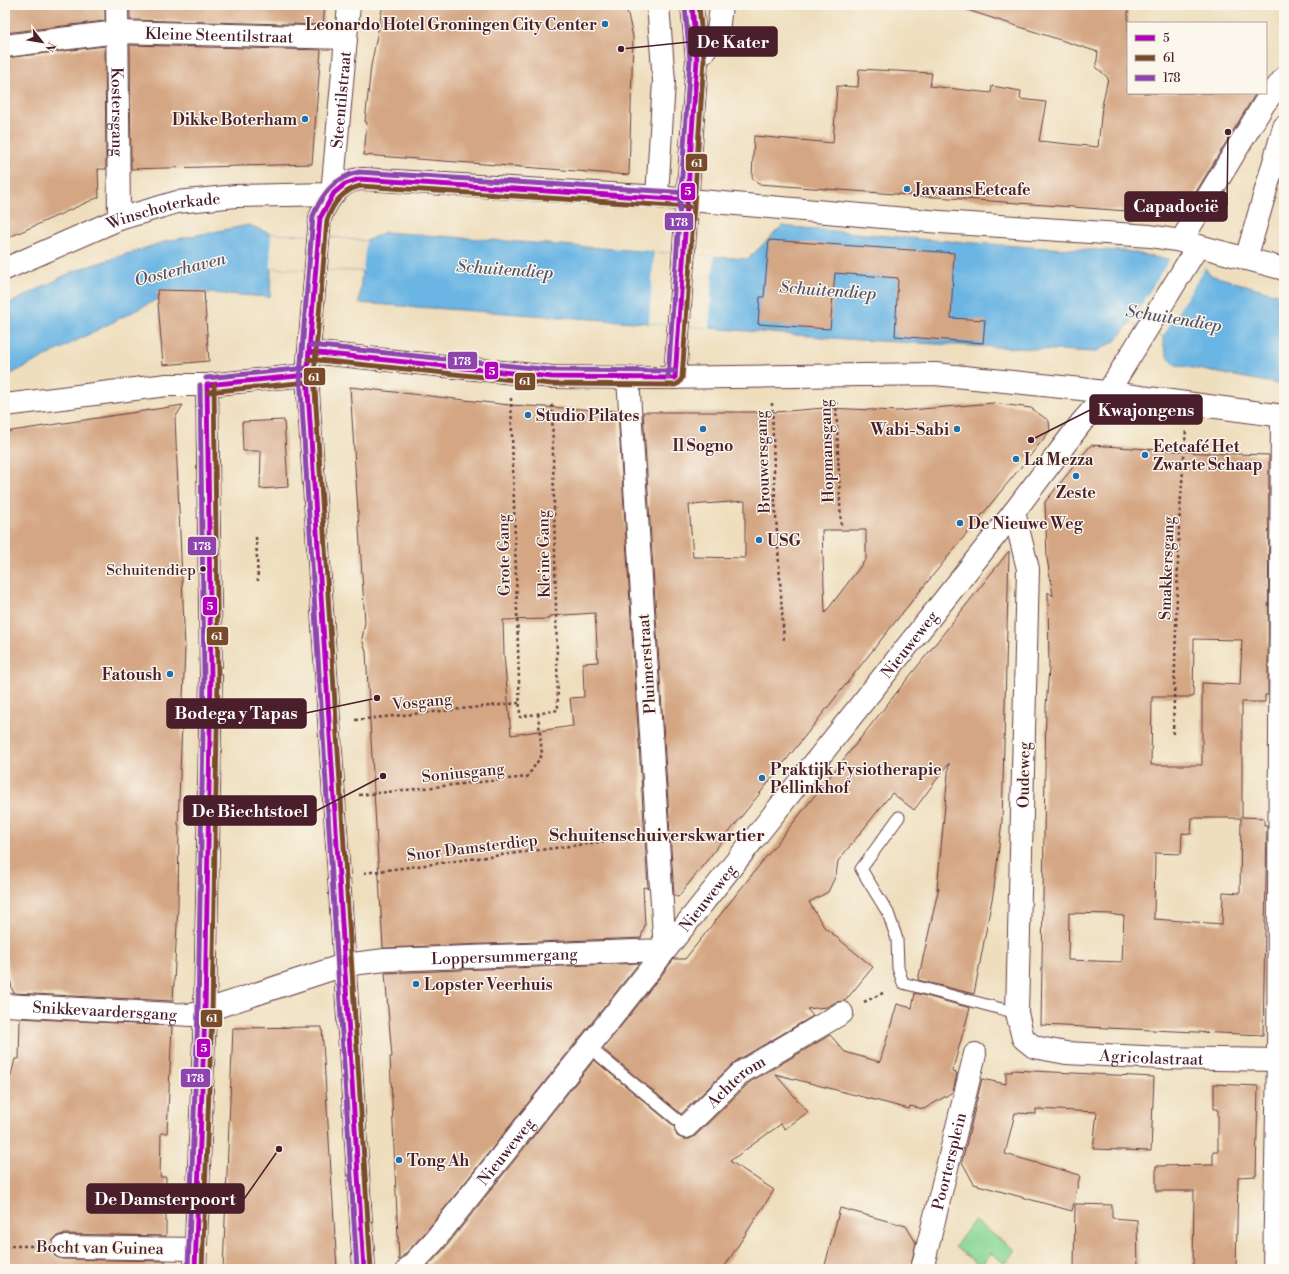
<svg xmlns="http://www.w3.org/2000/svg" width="1289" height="1274" font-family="'Libre Bodoni',serif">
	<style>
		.green { fill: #8ad896; stroke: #6a7c60 }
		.water { fill: #6bb5e3; stroke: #5a6a87 }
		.pier { fill: #eedebd }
		.building { fill: #d4a683; fill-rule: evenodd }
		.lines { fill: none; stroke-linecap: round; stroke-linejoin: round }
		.lane-casing { stroke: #633c41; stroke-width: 13 }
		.street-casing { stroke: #633c41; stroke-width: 24 }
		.secondary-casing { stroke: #633c41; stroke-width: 24 }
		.path { stroke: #633c41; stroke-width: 2.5; stroke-dasharray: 3 3; stroke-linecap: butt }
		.lane { stroke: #fff; stroke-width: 11 }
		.street { stroke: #fff; stroke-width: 22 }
		.secondary { stroke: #fff; stroke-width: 22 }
		.bus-1-casing { stroke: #fbf7ec; stroke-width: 8 }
		.bus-2-casing { stroke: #fbf7ec; stroke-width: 8 }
		.bus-3-casing { stroke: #fbf7ec; stroke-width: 8 }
		.bus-1 { stroke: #b400be; stroke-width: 5 }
		.bus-2 { stroke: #7a4b2a; stroke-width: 5 }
		.bus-3 { stroke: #8e44ad; stroke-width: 5 }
		.poi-dot { fill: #1f6fb2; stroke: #fbf7ec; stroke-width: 1.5 }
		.bus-dot { fill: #4a1f2b; stroke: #fbf7ec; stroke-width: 1.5 }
		.labels { text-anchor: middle; stroke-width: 3; stroke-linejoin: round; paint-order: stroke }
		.bus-label { font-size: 15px; fill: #4a1f2b; stroke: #fbf7ec; text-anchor: end }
		.poi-label { font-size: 16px; font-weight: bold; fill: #4a1f2b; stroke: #fbf7ec; text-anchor: start }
		.street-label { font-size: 16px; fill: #4a1f2b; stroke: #fbf7ec }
		.water-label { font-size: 17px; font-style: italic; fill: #56546b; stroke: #fbf7ec }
		.neighbourhood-label { font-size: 17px; font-weight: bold; fill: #4a1f2b; stroke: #fbf7ec }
		.leader { fill: none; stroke: #4a1f2b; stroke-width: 1.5 }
		.callout-dot { fill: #4a1f2b; stroke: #fbf7ec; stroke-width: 1.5 }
		.callout { fill: #4a1f2b; stroke: #4a1f2b; stroke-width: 1.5 }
		.callout-label { font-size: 17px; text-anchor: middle; font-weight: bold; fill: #fff }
		.line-badge { stroke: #fbf7ec; stroke-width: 1.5 }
		.badge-label { font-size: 11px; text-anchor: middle; font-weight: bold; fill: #fff }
	</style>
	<rect width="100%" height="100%" fill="#fbf7ec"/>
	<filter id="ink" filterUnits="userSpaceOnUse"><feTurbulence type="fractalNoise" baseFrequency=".025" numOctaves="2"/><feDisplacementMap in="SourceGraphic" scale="8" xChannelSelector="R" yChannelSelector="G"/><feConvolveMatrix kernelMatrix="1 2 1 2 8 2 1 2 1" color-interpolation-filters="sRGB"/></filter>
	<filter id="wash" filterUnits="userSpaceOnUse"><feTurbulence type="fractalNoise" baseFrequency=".012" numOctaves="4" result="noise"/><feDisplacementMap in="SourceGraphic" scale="16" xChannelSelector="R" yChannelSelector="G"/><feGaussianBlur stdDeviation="0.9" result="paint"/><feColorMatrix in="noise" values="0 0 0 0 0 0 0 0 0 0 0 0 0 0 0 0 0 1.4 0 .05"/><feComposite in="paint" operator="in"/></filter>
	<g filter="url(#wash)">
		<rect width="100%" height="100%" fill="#eedebd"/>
		<!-- green -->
		<path class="green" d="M 974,1221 L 1015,1250 L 1005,1263 L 991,1253 L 981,1266 L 955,1247 Z"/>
		<!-- water -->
		<path class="water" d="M 249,225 L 271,234 L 318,236 L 366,241 L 385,232 L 748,259 L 782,226 L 919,239 L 1045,248 L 1126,251 L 1205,268 L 1210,275 L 1284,296 L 1284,385 L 1176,365 C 1165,358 1164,348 1163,336 L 1130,323 L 1115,341 L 1095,352 L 858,340 L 649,323 L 359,303 L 362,271 L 271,268 L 270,297 L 181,291 L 158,299 L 5,377 L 5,306 L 74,271 L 167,241 Z"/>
		<!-- pier -->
		<g class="pier">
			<path d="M 271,234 L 318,236 L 366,241 L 363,271 L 270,268 Z"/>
			<path d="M 654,252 L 714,256 L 709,328 L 649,323 Z"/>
			<path d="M 1169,260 L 1177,260 L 1199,265 L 1205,268 L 1163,336 L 1130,323 Z"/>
		</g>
		<g id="blocks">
			<!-- building -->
			<g class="building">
				<path d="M 5,5 L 105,5 L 105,21 L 5,33 Z"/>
				<path d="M 130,5 L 325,5 L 323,25 L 130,20 Z"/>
				<path d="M 383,5 L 626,5 L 633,37 L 629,175 L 364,155 L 367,122 L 365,122 L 371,66 Z"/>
				<path d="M 968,5 L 1128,5 L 1128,93 L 1256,93 L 1182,215 L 758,184 L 752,177 L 754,136 L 833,143 L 837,86 L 858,87 L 859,69 L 932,73 L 930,86 L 991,93 L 992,86 L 1021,91 L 1020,99 L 1046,102 L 1039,141 L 1098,147 L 1102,106 L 1108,78 L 1096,67 L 1098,52 L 967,10 Z"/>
				<path d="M 130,45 L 321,50 L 312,164 L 131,169 Z"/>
				<path d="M 105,46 L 106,169 L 98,169 L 99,197 L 5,239 L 5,58 Z"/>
				<path d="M 769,240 L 954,253 L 951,318 L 985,320 L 983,343 L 895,336 L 898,278 L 835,273 L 830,329 L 758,324 L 760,297 L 764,297 Z"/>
				<path d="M 157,290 L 204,291 L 209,361 L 163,365 Z"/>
				<path d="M 350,387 L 509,405 L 618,411 L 648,888 L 643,887 L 645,925 L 641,938 L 383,948 L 366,652 L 362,639 L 365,622 ZM 595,613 L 598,662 L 583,663 L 584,697 L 570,698 L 573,726 L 511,735 L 504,655 L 503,620 L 549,619 L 549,616 Z"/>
				<path d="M 993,403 L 1031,408 L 1049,421 L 1050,431 L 899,617 L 678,897 L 674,896 L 643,412 L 775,412 L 825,408 L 898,411 ZM 745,501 L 745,558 L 693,557 L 689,505 ZM 822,530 L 866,530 L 866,559 L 825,613 Z"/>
				<path d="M 183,405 L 175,418 L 185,648 L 178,825 L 179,825 L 178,906 L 173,1001 L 14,993 L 12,989 L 5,949 L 5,432 Z"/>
				<path d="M 284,420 L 288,487 L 260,489 L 261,451 L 243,451 L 242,422 Z"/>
				<path d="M 1091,445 L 1203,453 L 1269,455 L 1268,695 L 1265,695 L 1265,702 L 1242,702 L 1242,817 L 1264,818 L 1264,825 L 1267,825 L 1263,1035 L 1041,1025 L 1046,707 L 1049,669 L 1048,592 L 1053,596 L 1047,558 L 1045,502 ZM 1194,639 L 1242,640 L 1240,685 L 1202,683 L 1202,765 L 1151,765 L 1152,697 L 1193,697 ZM 1192,818 L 1241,818 L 1240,893 L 1223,892 L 1222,924 L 1154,919 L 1155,853 L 1181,854 L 1182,833 L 1191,834 ZM 1069,913 L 1113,914 L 1114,915 L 1124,916 L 1122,962 L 1068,960 Z"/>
				<path d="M 1009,551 L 1002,821 L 994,889 L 974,994 L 918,980 L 939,887 L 937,890 L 949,763 L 914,810 L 892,793 L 838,861 L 836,875 L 828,892 L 809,902 L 824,927 L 873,967 L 845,1001 L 836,1002 L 827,1007 L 807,1009 L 813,1016 L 736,1061 L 681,1114 L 603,1049 L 674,959 L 685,959 Z"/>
				<path d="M 639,963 L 425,1233 L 399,1260 L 390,1057 L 392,1057 L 385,973 Z"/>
				<path d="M 915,993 L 970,1008 L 952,1072 L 957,1073 L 953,1092 L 924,1109 L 910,1106 L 909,1109 L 775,1074 L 808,1112 L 785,1129 L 781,1124 L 730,1161 L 774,1190 L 723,1269 L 425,1269 L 444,1249 L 594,1060 L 674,1126 L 677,1136 L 683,1139 L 689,1139 L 695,1136 L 750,1082 L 830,1035 L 845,1052 L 880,1062 L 897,1004 L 912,1008 Z"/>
				<path d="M 20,1018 L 172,1026 L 167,1133 L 161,1133 L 160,1177 L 166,1177 L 166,1236 L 63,1234 L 57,1236 L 53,1240 L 51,1246 L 52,1253 L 56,1257 L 62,1259 L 165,1261 L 165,1269 L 5,1269 L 5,1101 L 15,1059 L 19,1059 Z"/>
				<path d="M 322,1027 L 337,1269 L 223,1269 L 233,1028 Z"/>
				<path d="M 1012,1070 L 1154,1077 L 1151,1151 L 1093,1149 L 1097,1112 L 1036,1109 L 1036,1114 L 1015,1113 L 1005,1154 L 1080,1175 L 1072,1211 L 974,1184 L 962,1162 L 982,1079 L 1006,1084 L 1006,1072 L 1012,1072 Z"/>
				<path d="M 1214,1084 L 1258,1086 L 1256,1176 L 1238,1177 L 1236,1269 L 1193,1269 L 1194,1191 L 1156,1191 L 1156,1166 L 1213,1165 L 1213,1151 L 1218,1151 L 1218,1109 L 1214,1109 Z"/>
				<path d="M 1075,1204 L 1112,1205 L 1112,1218 L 1137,1220 L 1138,1269 L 1074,1269 Z"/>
				<path d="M 840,1208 L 906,1226 L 916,1243 L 910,1269 L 824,1269 Z"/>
			</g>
		</g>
	</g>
	<g filter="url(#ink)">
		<use href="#blocks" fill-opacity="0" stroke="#633c41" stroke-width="1"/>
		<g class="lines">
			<defs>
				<g id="lane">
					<path d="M 899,817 L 861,869 L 888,913 L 897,939 L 898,968 L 903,983 L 1017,1013"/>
					<path d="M 589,1047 L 686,1127"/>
				</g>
				<g id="street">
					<path id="s1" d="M 117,5 L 119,219"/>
					<path id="s2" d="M 5,46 L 117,32 L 346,38"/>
					<path d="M 697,60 L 718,32 L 721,5"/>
					<path d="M 657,197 L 664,81 L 658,5"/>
					<path d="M 1181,241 L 1264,104 L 1284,78"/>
					<path d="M 1246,259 L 1284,127"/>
					<path id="s3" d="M 5,269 L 119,219 L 177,202 L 236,196 L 332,194 L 349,5"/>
					<path d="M 675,378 L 697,60 L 692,5"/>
					<path d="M 5,405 L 167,385 L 207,385"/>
					<path id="s4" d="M 1014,512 L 1028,569 L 1017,1013 L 1023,1038 L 1034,1047 L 1066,1053 L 1161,1058 L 1284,1060"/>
					<path id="s5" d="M 5,1005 L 192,1015 L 344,965 L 385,960 L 665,950 L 628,378"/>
					<path id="s6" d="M 686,1127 L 742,1072 L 842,1013"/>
					<path d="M 63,1247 L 196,1249"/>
					<path id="s7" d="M 408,1269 L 434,1241 L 1014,512 L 1081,423 L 1108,392 L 1198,246"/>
					<path id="s8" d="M 922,1269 L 975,1054"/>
					<path d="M 1274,1269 L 1278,1059 L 1282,416"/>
				</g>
				<g id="secondary">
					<path d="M 309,352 L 552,377 L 658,378 L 935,374 L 1081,389 L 1284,416"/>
					<path d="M 195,1269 L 205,1013 L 211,676 L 207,385 L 307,375"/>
					<path d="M 364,1269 L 307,375 L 320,218 C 327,199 341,179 363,179 L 645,196 L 940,222 L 1150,236 L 1181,241 L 1284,269"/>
				</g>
			</defs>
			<!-- lane casing -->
			<use href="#lane" class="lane-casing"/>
			<!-- street casing -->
			<use href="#street" class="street-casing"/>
			<!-- secondary casing -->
			<use href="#secondary" class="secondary-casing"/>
			<!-- path -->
			<g class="path">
				<path d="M 511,398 L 520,717 L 558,710 L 552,403"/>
				<path d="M 836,402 L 841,526"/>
				<path d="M 772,403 L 775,501 L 784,642"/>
				<path d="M 256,537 L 258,581"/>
				<path d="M 355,720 L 519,703"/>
				<path d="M 1173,734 L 1179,524 L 1186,429"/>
				<path d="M 359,795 L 527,777 L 542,755 L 538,713"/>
				<path d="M 364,873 L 631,838"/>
				<path d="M 864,1002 L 885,992"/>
				<path d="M 5,1246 L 38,1246"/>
			</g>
			<!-- lane -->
			<use href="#lane" class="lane"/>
			<!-- street -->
			<use href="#street" class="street"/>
			<!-- secondary -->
			<use href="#secondary" class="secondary"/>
			<defs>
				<g id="bus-1">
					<path d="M 309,352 L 552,377 L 675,378"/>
					<path d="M 675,378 L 697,60 L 692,5"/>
					<path d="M 207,385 L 307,375"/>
					<path d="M 195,1269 L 205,1013 L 211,676 L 207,385"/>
					<path d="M 364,1269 L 307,375 L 320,218 L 334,193 L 345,184 L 359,179 L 689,200"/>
				</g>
				<g id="bus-2">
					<path d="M 308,359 L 551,384 L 675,385 L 679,383 L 682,378 L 704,60 L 699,5"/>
					<path d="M 208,392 L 308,382"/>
					<path d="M 202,1269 L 212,1013 L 218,676 L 214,385"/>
					<path d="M 371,1269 L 314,375 L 327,220 C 333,203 342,191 360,186 L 689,207"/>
				</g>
				<g id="bus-3">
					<path d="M 310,345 L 552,370 L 675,371"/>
					<path d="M 206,378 L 306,368"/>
					<path d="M 668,378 L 690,60 L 685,6"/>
					<path d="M 188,1269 L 198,1013 L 204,676 L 200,385"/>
					<path d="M 357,1269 L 300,375 L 313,216 C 322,194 335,177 359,172 L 689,193"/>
				</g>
			</defs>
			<!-- bus-1 casing -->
			<use href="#bus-1" class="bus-1-casing"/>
			<!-- bus-2 casing -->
			<use href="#bus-2" class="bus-2-casing"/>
			<!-- bus-3 casing -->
			<use href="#bus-3" class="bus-3-casing"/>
			<!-- bus-1 -->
			<use href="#bus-1" class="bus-1"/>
			<!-- bus-2 -->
			<use href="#bus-2" class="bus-2"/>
			<!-- bus-3 -->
			<use href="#bus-3" class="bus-3"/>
		</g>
	</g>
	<!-- markers -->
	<g class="poi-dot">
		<circle cx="605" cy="24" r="4"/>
		<circle cx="305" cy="119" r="4"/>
		<circle cx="907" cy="189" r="4"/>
		<circle cx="528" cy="415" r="4"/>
		<circle cx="703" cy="429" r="4"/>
		<circle cx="957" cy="429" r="4"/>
		<circle cx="1145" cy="455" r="4"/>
		<circle cx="1016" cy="459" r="4"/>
		<circle cx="1076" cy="476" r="4"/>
		<circle cx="960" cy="523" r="4"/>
		<circle cx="759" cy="540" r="4"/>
		<circle cx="170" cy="674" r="4"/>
		<circle cx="762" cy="778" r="4"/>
		<circle cx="416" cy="984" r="4"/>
		<circle cx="399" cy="1160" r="4"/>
	</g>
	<circle class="bus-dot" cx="203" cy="569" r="3.5"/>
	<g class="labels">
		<!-- bus labels -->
		<g class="bus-label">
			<text x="196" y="575">Schuitendiep</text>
		</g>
		<!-- poi labels -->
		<g class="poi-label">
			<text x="597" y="30" text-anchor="end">Leonardo Hotel Groningen City Center</text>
			<text x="297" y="125" text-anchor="end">Dikke Boterham</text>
			<text x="915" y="195">Javaans Eetcafe</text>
			<text x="536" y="421">Studio Pilates</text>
			<text x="949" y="435" text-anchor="end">Wabi-Sabi</text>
			<text x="703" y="451" text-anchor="middle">Il Sogno</text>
			<text x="1153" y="452">Eetcafé Het<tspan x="1153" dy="18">Zwarte Schaap</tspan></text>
			<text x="1024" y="465">La Mezza</text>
			<text x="1076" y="498" text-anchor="middle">Zeste</text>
			<text x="968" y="529">De Nieuwe Weg</text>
			<text x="767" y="546">USG</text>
			<text x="162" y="680" text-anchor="end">Fatoush</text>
			<text x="770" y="775">Praktijk Fysiotherapie<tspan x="770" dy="18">Pellinkhof</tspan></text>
			<text x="424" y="990">Lopster Veerhuis</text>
			<text x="407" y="1166">Tong Ah</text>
		</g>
		<!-- street labels -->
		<g class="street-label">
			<text dy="6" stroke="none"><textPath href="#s2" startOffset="215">Kleine Steentilstraat</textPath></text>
			<text dy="6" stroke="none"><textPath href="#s3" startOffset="435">Steentilstraat</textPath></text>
			<text dy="6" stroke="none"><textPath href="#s1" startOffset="107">Kostersgang</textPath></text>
			<text dy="6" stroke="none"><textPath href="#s3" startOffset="170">Winschoterkade</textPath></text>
			<text transform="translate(826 451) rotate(-92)" y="6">Hopmansgang</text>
			<text transform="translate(762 462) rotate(-92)" y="6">Brouwersgang</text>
			<text transform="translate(543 554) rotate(-91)" y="6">Kleine Gang</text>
			<text transform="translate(503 555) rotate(-91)" y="6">Grote Gang</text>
			<text transform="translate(1166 568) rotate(-88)" y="6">Smakkersgang</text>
			<text dy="6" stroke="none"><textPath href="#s7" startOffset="801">Nieuweweg</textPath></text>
			<text transform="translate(646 664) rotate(-94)" y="6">Pluimerstraat</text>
			<text transform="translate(422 701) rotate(-6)" y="6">Vosgang</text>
			<text transform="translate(463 772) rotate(-6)" y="6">Soniusgang</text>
			<text transform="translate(1023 775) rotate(-89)" y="6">Oudeweg</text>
			<text transform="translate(472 847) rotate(-7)" y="6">Snor Damsterdiep</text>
			<text dy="6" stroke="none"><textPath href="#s7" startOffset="477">Nieuweweg</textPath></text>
			<text dy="6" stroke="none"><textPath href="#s5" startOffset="508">Loppersummergang</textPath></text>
			<text dy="6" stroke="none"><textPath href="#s5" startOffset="100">Snikkevaardersgang</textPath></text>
			<text dy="6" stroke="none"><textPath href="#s4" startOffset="661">Agricolastraat</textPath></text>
			<text dy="6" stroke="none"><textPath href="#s6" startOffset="68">Achterom</textPath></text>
			<text dy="6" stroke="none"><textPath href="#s7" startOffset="153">Nieuweweg</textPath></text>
			<text dy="6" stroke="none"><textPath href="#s8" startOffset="111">Poortersplein</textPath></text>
			<text transform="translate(100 1247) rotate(1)" y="6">Bocht van Guinea</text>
		</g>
		<!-- water labels -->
		<g class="water-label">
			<text transform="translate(180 269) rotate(-14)" y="6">Oosterhaven</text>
			<text transform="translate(505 269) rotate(4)" y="6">Schuitendiep</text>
			<text transform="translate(828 290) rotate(4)" y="6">Schuitendiep</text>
			<text transform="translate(1174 318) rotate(9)" y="6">Schuitendiep</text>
		</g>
		<!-- neighbourhood labels -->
		<g class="neighbourhood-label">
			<text x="657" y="841">Schuitenschuiverskwartier</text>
		</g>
	</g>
	<!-- callouts -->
	<path class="leader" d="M621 49L689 42M1228 132L1227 206M1031 440L1090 410M377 698L306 713M383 776L316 811M279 1149L244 1199"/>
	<g class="callout-dot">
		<circle cx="621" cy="49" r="4"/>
		<circle cx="1228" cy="132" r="4"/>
		<circle cx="1031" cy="440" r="4"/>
		<circle cx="377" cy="698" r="4"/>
		<circle cx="383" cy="776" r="4"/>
		<circle cx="279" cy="1149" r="4"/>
	</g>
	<g class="callout">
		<rect x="689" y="27" width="88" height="29" rx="4"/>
		<rect x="1125" y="192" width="102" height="29" rx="4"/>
		<rect x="1090" y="395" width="112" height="29" rx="4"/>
		<rect x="167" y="699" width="139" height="29" rx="4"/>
		<rect x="184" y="796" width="132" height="29" rx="4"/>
		<rect x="87" y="1184" width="157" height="29" rx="4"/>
	</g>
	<g class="callout-label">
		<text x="733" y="48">De Kater</text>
		<text x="1176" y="212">Capadocië</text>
		<text x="1146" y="416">Kwajongens</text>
		<text x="236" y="719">Bodega y Tapas</text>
		<text x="250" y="817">De Biechtstoel</text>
		<text x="165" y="1205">De Damsterpoort</text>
	</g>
	<g class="line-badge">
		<rect x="685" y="153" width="23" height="19" rx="4" fill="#7a4b2a"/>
		<rect x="680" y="182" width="16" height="19" rx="4" fill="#b400be"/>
		<rect x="664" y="212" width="30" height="19" rx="4" fill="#8e44ad"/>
		<rect x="447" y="351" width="31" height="19" rx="4" fill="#8e44ad"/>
		<rect x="484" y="361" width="15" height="19" rx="4" fill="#b400be"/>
		<rect x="303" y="367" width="23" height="19" rx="4" fill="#7a4b2a"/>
		<rect x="514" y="372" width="22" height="19" rx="4" fill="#7a4b2a"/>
		<rect x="187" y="536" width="30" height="20" rx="4" fill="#8e44ad"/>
		<rect x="202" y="596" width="16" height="20" rx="4" fill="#b400be"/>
		<rect x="206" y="626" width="23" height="20" rx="4" fill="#7a4b2a"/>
		<rect x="200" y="1009" width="23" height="19" rx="4" fill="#7a4b2a"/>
		<rect x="196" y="1038" width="15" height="20" rx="4" fill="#b400be"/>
		<rect x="180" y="1068" width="31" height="20" rx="4" fill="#8e44ad"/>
	</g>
	<g class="badge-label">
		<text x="697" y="167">61</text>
		<text x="688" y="195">5</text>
		<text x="679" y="226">178</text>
		<text x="462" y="365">178</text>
		<text x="492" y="375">5</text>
		<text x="314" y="381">61</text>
		<text x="525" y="385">61</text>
		<text x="202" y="550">178</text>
		<text x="210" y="610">5</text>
		<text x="217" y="640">61</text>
		<text x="212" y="1022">61</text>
		<text x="204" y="1052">5</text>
		<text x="195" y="1082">178</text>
	</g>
	<!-- margin -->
	<rect width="1289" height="1274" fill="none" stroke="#fbf7ec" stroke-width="20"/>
	<!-- legend -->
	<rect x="1127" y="22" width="140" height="72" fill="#fbf7ec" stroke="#b4a19f"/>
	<rect x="1135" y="35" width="20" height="6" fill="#b400be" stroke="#b4a19f"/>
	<text x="1163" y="42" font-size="12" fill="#4a1f2b">5</text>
	<rect x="1135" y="55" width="20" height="6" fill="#7a4b2a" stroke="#b4a19f"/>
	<text x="1163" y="62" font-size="12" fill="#4a1f2b">61</text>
	<rect x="1135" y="75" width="20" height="6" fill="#8e44ad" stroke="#b4a19f"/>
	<text x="1163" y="82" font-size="12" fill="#4a1f2b">178</text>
	<!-- north arrow -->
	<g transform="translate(42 42) rotate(121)" stroke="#fbf7ec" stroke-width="3" paint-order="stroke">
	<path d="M0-3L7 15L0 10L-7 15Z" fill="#4a1f2b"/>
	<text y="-6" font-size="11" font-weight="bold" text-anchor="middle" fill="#4a1f2b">N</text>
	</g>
</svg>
